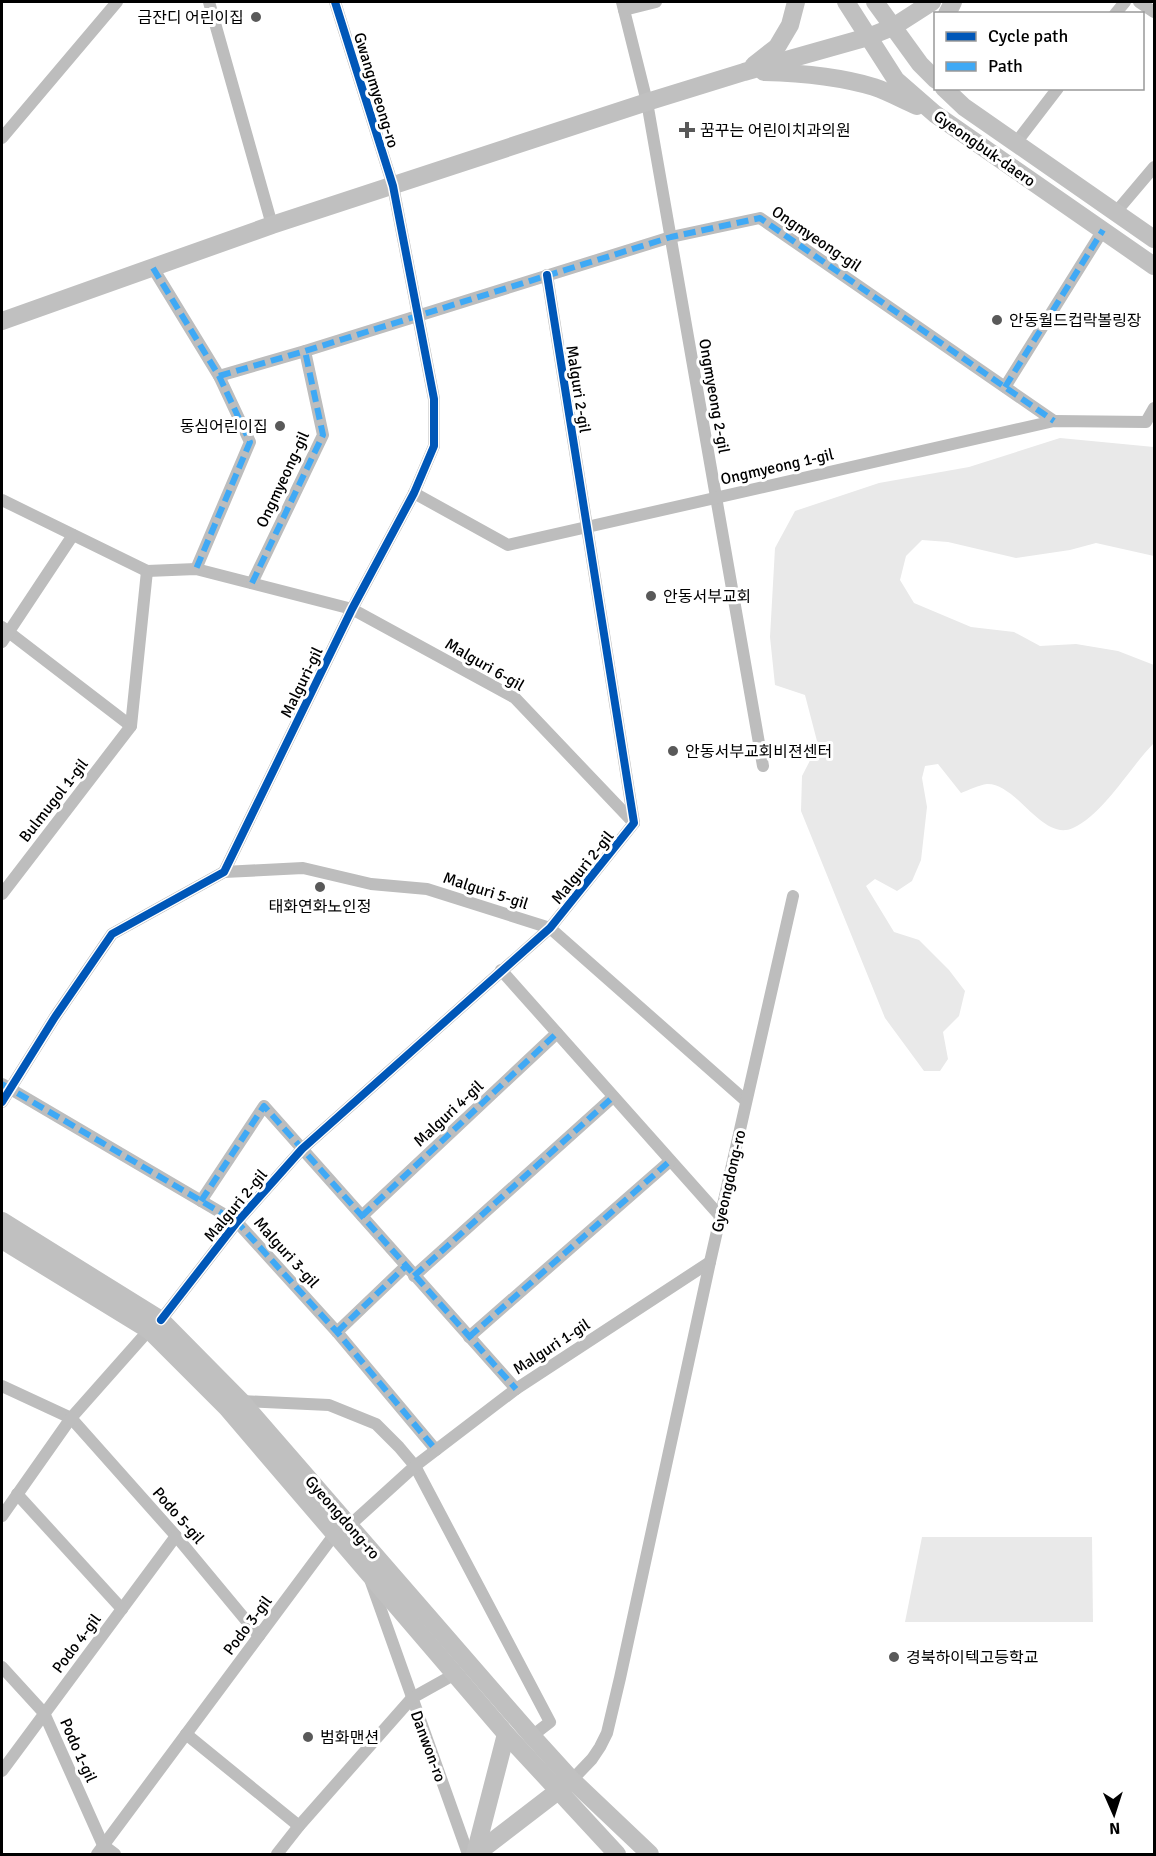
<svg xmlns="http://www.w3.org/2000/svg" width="1156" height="1856" font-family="Signika,'Noto Sans KR',sans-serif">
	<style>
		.green { fill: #e9e9e9 }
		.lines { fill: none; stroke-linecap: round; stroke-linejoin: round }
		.street { stroke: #bdbdbd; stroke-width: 12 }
		.secondary { stroke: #c0c0c0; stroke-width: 18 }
		.quiet { stroke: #3fa9f5; stroke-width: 6; stroke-dasharray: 12 6; stroke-linecap: butt }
		.cycleway-casing { stroke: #fff; stroke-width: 11 }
		.cycleway { stroke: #0057b8; stroke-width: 8 }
		.poi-dot { fill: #595959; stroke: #fff; stroke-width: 2 }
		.labels { text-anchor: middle; stroke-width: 6; stroke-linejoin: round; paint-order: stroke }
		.poi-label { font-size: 16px; fill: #000; stroke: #fff; text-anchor: start }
		.street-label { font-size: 16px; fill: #000; stroke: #fff }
	</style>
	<rect width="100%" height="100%" fill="#fff"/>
	<!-- green -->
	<g class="green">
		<path d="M 1060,438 L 1154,447 L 1154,556 L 1096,543 L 1070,550 L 1016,558 L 948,542 L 922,540 L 906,556 L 900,580 L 914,603 L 971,627 L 1014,632 L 1040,646 L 1076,644 L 1118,651 L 1154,665 L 1154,743 C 1130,767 1104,814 1073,828 C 1042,842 1017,783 987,784 C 979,785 969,790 961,793 L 938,764 L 925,766 L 922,778 L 927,807 L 921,860 L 912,881 L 897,891 L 875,879 L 866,886 L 894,932 L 919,940 L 949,970 L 965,991 L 959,1016 L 943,1032 L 948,1059 L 940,1071 L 924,1071 L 885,1018 L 801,811 L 802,776 L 818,745 L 805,695 L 775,685 L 770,637 L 775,548 L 795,511 L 879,483 L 969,467 Z"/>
		<path d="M 922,1537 L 1092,1537 L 1093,1622 L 905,1622 Z"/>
	</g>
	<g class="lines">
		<!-- street -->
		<g class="street">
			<path d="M 209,2 L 272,225"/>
			<path d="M 622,2 L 647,102 L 763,766"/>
			<path d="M 1139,2 L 1154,12"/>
			<path d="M 624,10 L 656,2"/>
			<path d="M 1115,14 L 1125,2"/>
			<path d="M 2,138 L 117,2"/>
			<path d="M 1015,144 L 1058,88"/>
			<path d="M 1116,212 L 1154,167"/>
			<path d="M 153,268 L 219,376 L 250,442 L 196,569"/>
			<path d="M 219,376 L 305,351 L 671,237 L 760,218 L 1054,421"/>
			<path d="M 1005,387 L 1103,230"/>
			<path d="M 414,493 L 508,545 L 1054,421 L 1146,422 L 1154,408"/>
			<path d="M 2,500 L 147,571 L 196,569 L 352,609 L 515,698 L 634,823"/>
			<path d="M 252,583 L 323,435 L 305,351"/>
			<path d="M 2,627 L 131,726"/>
			<path d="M 2,642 L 73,535"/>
			<path d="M 224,872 L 303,868 L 371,884 L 427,889 L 550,928 L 746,1101"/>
			<path d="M 2,894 L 131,726 L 147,571"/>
			<path d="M 501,970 L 720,1216"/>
			<path d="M 2,1084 L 237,1222 L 337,1332 L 436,1450"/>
			<path d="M 2,1102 L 55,1017 L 112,934 L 224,872 L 352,609 L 414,493 L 434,446 L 434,399 L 393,186 L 335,2"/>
			<path d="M 201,1201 L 264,1106 L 516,1389"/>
			<path d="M 362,1216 L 557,1033"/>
			<path d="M 414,1276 L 613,1097"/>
			<path d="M 161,1320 L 237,1222 L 302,1149 L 550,928 L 634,823 L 547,275"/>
			<path d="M 337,1332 L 406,1266"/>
			<path d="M 469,1337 L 670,1161"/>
			<path d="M 2,1386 L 71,1418 L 176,1536 L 259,1636"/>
			<path d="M 241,1401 L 329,1405 L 376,1424 L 399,1447 L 415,1466 L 550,1722 L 532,1736"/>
			<path d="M 17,1494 L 122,1609"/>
			<path d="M 2,1516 L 71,1418 L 149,1330"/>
			<path d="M 350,1525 L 415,1466 L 516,1389 L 710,1262"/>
			<path d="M 371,1582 L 468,1854"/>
			<path d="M 2,1667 L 44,1713 L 103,1845 L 115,1854"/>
			<path d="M 186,1734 L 299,1826"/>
			<path d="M 2,1771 L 176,1536"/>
			<path d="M 572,1780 L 592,1759 L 600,1747 L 607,1733 L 620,1678 L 710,1262 L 793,896"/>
			<path d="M 97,1854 L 334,1535"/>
			<path d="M 277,1854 L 299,1826 L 412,1698 L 455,1674"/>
		</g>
		<!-- secondary -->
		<g class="secondary">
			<path d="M 846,2 L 896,80 L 935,114 L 1154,266"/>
			<path d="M 875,2 L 920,64 L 936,80"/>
			<path d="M 947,14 L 953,2"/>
			<path d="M 754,65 L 777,47 L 790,25 L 796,2"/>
			<path d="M 764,72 C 802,73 838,76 874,87 C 889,92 903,100 917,106"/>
			<path d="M 944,88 L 964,107 L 1154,239"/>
			<path d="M 2,321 L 272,225 L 647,102 L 744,72 L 868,37 L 893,27 L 932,2"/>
			<path d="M 2,1221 L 161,1320 L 241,1401 L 532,1736 L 572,1780 L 650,1854"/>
			<path d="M 2,1240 L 149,1330 L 227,1408 L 506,1734 L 617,1854"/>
			<path d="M 475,1854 L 506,1734"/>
			<path d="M 476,1854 L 567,1784"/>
		</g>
		<!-- quiet -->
		<g class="quiet">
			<path d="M 153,268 L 219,376 L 250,442 L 196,569"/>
			<path d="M 219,376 L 305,351 L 671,237 L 760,218 L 1054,421"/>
			<path d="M 1005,387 L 1103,230"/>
			<path d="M 252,583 L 323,435 L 305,351"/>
			<path d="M 2,1084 L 237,1222 L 337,1332 L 436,1450"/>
			<path d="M 201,1201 L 264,1106 L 516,1389"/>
			<path d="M 362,1216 L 557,1033"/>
			<path d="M 414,1276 L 613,1097"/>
			<path d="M 337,1332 L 406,1266"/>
			<path d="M 469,1337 L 670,1161"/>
		</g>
		<defs>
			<g id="cycleway">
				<path d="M 2,1102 L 55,1017 L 112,934 L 224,872 L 352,609 L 414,493 L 434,446 L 434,399 L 393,186 L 335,2"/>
				<path d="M 161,1320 L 237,1222 L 302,1149 L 550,928 L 634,823 L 547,275"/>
			</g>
		</defs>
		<!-- cycleway casing -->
		<use href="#cycleway" class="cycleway-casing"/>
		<!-- cycleway -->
		<use href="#cycleway" class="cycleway"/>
	</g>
	<!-- markers -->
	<g class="poi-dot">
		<circle cx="256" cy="17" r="6"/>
		<path d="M684 121h6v6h6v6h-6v6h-6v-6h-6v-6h6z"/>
		<circle cx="997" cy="320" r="6"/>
		<circle cx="280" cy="426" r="6"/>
		<circle cx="651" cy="596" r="6"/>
		<circle cx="673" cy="751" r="6"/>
		<circle cx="320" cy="887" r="6"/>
		<circle cx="894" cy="1657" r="6"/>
		<circle cx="308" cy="1737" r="6"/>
	</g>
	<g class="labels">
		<!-- poi labels -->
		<g class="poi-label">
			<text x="244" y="23" text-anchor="end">금잔디 어린이집</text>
			<text x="700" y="136">꿈꾸는 어린이치과의원</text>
			<text x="1009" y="326">안동월드컵락볼링장</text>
			<text x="268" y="432" text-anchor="end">동심어린이집</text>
			<text x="663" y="602">안동서부교회</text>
			<text x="685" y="757">안동서부교회비젼센터</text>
			<text x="320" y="912" text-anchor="middle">태화연화노인정</text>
			<text x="906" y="1663">경북하이텍고등학교</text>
			<text x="320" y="1743">범화맨션</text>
		</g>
		<!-- street labels -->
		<g class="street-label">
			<text transform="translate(377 90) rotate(73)" y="6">Gwangmyeong-ro</text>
			<text transform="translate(985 148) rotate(35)" y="6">Gyeongbuk-daero</text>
			<text transform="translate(817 238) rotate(34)" y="6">Ongmyeong-gil</text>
			<text transform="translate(579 389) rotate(81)" y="6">Malguri 2-gil</text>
			<text transform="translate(715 396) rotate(80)" y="6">Ongmyeong 2-gil</text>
			<text transform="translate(777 466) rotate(-13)" y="6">Ongmyeong 1-gil</text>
			<text transform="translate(282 479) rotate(-65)" y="6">Ongmyeong-gil</text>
			<text transform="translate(485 664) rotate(30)" y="6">Malguri 6-gil</text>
			<text transform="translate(301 682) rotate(-64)" y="6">Malguri-gil</text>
			<text transform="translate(53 800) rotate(-52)" y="6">Bulmugol 1-gil</text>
			<text transform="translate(582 867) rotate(-51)" y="6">Malguri 2-gil</text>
			<text transform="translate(486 890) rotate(18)" y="6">Malguri 5-gil</text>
			<text transform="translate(448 1113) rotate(-43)" y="6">Malguri 4-gil</text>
			<text transform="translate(728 1181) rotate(-77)" y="6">Gyeongdong-ro</text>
			<text transform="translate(235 1205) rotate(-50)" y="6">Malguri 2-gil</text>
			<text transform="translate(287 1252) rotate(48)" y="6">Malguri 3-gil</text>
			<text transform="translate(551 1346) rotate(-33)" y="6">Malguri 1-gil</text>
			<text transform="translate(179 1515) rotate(49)" y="6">Podo 5-gil</text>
			<text transform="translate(343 1517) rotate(49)" y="6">Gyeongdong-ro</text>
			<text transform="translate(247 1625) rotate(-53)" y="6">Podo 3-gil</text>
			<text transform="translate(76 1643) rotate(-53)" y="6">Podo 4-gil</text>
			<text transform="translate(429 1746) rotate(70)" y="6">Danwon-ro</text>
			<text transform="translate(79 1750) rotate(66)" y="6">Podo 1-gil</text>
		</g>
	</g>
	<!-- border -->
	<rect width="1156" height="1856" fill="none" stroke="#000000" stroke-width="6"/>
	<!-- legend -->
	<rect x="934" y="12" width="210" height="78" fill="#ffffff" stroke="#999999" stroke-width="1.5"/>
	<rect x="946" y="32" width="30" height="9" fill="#0057b8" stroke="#999999" stroke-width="1.5"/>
	<text x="988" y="42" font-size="18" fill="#000000">Cycle path</text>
	<rect x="946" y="62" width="30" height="9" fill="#3fa9f5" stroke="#999999" stroke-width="1.5"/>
	<text x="988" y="72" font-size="18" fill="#000000">Path</text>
	<!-- north arrow -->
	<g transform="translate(1114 1814) rotate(177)" stroke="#ffffff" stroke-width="4.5" paint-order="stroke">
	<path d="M0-4.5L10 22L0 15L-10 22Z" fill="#000000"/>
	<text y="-9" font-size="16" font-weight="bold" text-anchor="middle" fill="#000000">N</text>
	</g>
</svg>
